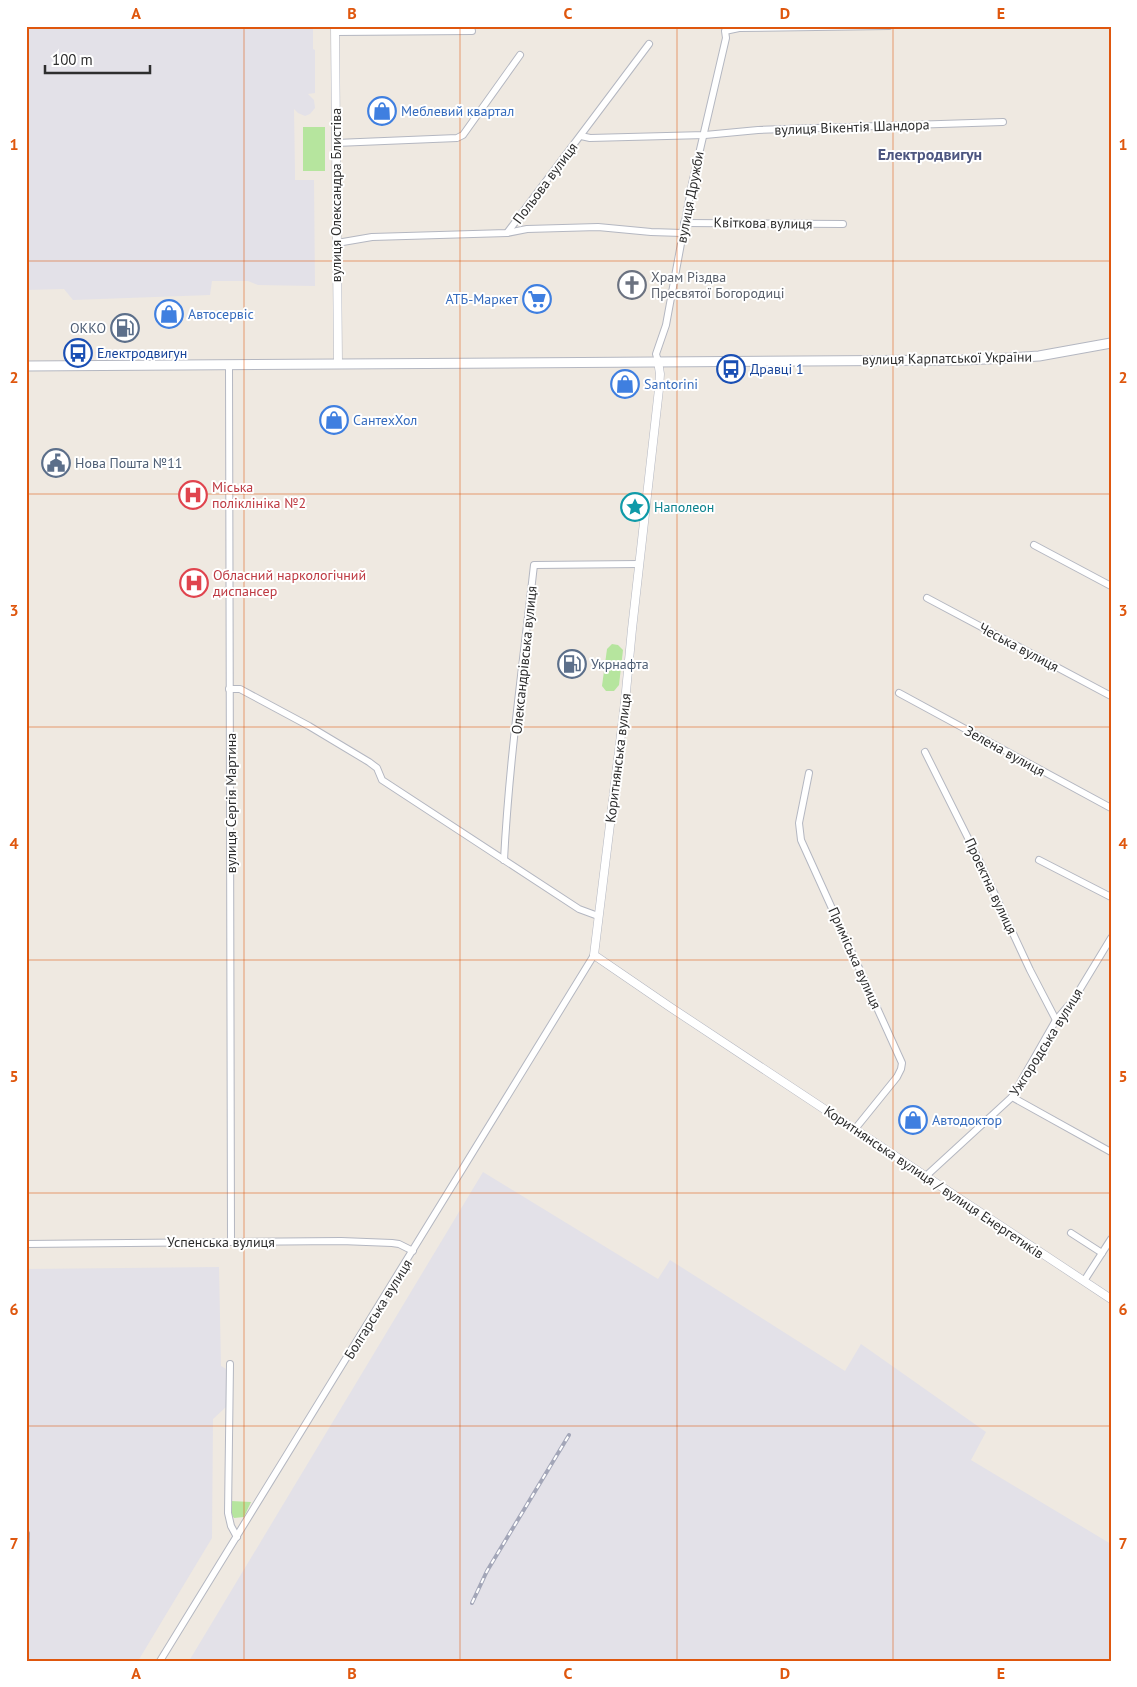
<svg xmlns="http://www.w3.org/2000/svg" width="1137" height="1687" font-family="'PT Sans',sans-serif">
	<style>
		.industrial { fill: #e3e1e8 }
		.green { fill: #b6e59e }
		.lines { fill: none; stroke-linecap: round; stroke-linejoin: round }
		.minor-casing { stroke: #b4b7c1; stroke-width: 8 }
		.tertiary-casing { stroke: #b4b7c1; stroke-width: 9 }
		.secondary-casing { stroke: #b4b7c1; stroke-width: 11 }
		.minor { stroke: #fff; stroke-width: 6 }
		.tertiary { stroke: #fff; stroke-width: 8 }
		.secondary { stroke: #fff; stroke-width: 9 }
		.rail-casing { stroke: #a3a6b8; stroke-width: 4 }
		.rail { stroke: #fff; stroke-width: 2; stroke-dasharray: 5.5; stroke-linecap: butt }
		.grid { fill: none; stroke: #df570e; stroke-width: 1; stroke-opacity: 0.55 }
		.labels { text-anchor: middle; stroke-width: 4; stroke-linejoin: round; paint-order: stroke }
		.shop-label { font-size: 14px; fill: #366cbe; stroke: #fff; text-anchor: start }
		.street-label { font-size: 14px; fill: #2e2e2e; stroke: #fff }
		.worship-label { font-size: 14px; fill: #5b616d; stroke: #fff; text-anchor: start }
		.service-label { font-size: 14px; fill: #4e5e75; stroke: #fff; text-anchor: start }
		.transit-label { font-size: 14px; fill: #164399; stroke: #fff; text-anchor: start }
		.health-label { font-size: 14px; fill: #be3a42; stroke: #fff; text-anchor: start }
		.culture-label { font-size: 14px; fill: #0d838f; stroke: #fff; text-anchor: start }
		.quarter-label { font-size: 16px; font-weight: bold; fill: #4d5680; stroke: #fff }
		.neatline { fill: none; stroke: #df570e; stroke-width: 2 }
		.grid-label { font-size: 16px; text-anchor: middle; font-weight: bold; fill: #df570e }
	</style>
	<rect width="100%" height="100%" fill="#efe9e1"/>
	<!-- industrial -->
	<g class="industrial">
		<path d="M 26,26 L 313,26 L 313,49 L 315,50 L 315,93 L 308,94 L 314,100 L 315,108 L 310,114 L 305,116 L 298,113 L 294,109 L 295,172 L 295,180 L 314,180 L 315,286 L 258,285 L 248,281 L 212,281 L 210,295 L 73,300 L 64,289 L 26,290 Z"/>
		<path d="M 483,1172 L 658,1279 L 670,1260 L 845,1371 L 861,1344 L 986,1432 L 971,1460 L 1111,1544 L 1111,1661 L 189,1661 Z"/>
		<path d="M 219,1267 L 221,1366 L 228,1370 L 227,1406 L 213,1419 L 212,1538 L 138,1661 L 26,1661 L 26,1269 Z"/>
	</g>
	<!-- green -->
	<g class="green">
		<rect x="303" y="127" width="22" height="44"/>
		<path d="M 612,644 L 618,645 L 623,650 L 619,685 L 614,691 L 606,691 L 602,686 L 607,649 Z"/>
		<path d="M 231,1501 L 251,1502 L 244,1517 L 234,1518 L 230,1512 Z"/>
	</g>
	<g class="lines">
		<defs>
			<g id="minor">
				<path d="M 335,32 L 472,31"/>
				<path d="M 581,136 L 590,138 L 705,135 L 758,130 L 1003,122"/>
				<path d="M 336,143 L 457,138 L 463,135 L 520,55"/>
				<path d="M 684,223 L 843,224"/>
				<path d="M 507,233 L 527,229 L 598,227 L 651,232 L 682,233"/>
				<path d="M 337,243 L 372,237 L 507,233 L 649,44"/>
				<path d="M 658,361 L 656,354 L 666,325 L 692,184 L 726,38 L 725,31 L 739,28 L 889,26"/>
				<path d="M 229,365 L 231,1242"/>
				<path d="M 1034,545 L 1111,586"/>
				<path d="M 927,598 L 1111,696"/>
				<path d="M 229,689 L 240,689 L 309,726 L 369,762 L 377,768 L 382,780 L 579,909 L 598,916"/>
				<path d="M 899,693 L 1111,808"/>
				<path d="M 925,752 L 977,856 L 1030,970 L 1056,1020"/>
				<path d="M 809,773 L 799,823 L 801,840 L 902,1063 L 901,1069 L 897,1077 L 855,1129"/>
				<path d="M 504,860 C 509,762 523,663 534,565 L 639,564"/>
				<path d="M 1039,860 L 1111,897"/>
				<path d="M 1012,1097 L 1111,1152"/>
				<path d="M 926,1176 L 1012,1097 L 1056,1020 L 1074,999 L 1111,938"/>
				<path d="M 1071,1233 L 1102,1253"/>
				<path d="M 26,1244 L 341,1241 L 392,1243 L 399,1244 L 413,1251"/>
				<path d="M 1084,1281 L 1111,1239"/>
				<path d="M 230,1364 L 228,1513 L 231,1526 L 237,1537"/>
				<path d="M 160,1661 L 594,955"/>
			</g>
			<g id="tertiary">
				<path d="M 335,26 L 338,364"/>
				<path d="M 658,361 L 660,374 L 659,389 L 632,629 L 625,702 L 594,955 L 670,1007 L 1111,1299"/>
			</g>
			<path id="secondary" d="M 26,366 L 962,360 L 1010,358 L 1039,356 L 1111,343"/>
		</defs>
		<!-- minor casing -->
		<use href="#minor" class="minor-casing"/>
		<!-- tertiary casing -->
		<use href="#tertiary" class="tertiary-casing"/>
		<!-- secondary casing -->
		<use href="#secondary" class="secondary-casing"/>
		<!-- minor -->
		<use href="#minor" class="minor"/>
		<!-- tertiary -->
		<use href="#tertiary" class="tertiary"/>
		<!-- secondary -->
		<use href="#secondary" class="secondary"/>
		<defs>
			<g id="rail">
				<path d="M 472,1603 L 487,1571 L 569,1435"/>
				<path d="M 26,1661 L 28,1533"/>
			</g>
		</defs>
		<!-- rail casing -->
		<use href="#rail" class="rail-casing"/>
		<!-- rail -->
		<use href="#rail" class="rail"/>
	</g>
	<!-- grid -->
	<path class="grid" d="M 244,26 L 244,1661M 460,26 L 460,1661M 677,26 L 677,1661M 893,26 L 893,1661M 26,261 L 1111,261M 26,494 L 1111,494M 26,727 L 1111,727M 26,960 L 1111,960M 26,1193 L 1111,1193M 26,1426 L 1111,1426"/>
	<!-- icons -->
	<defs>
		<symbol id="shop-ring" viewBox="-11 -11 22 22"><circle r="9.5" fill="#fff" stroke="#3f7fe0" stroke-width="1.5"/><path d="M-5-2.5h2.3a2.7 3.5 0 0 1 5.4 0H5L5.5 6h-11ZM-1.5-2.5h3a1.5 2.3 0 0 0-3 0Z" fill="#3f7fe0"/></symbol>
		<symbol id="church-ring" viewBox="-11 -11 22 22"><circle r="9.5" fill="#fff" stroke="#6b7280" stroke-width="1.5"/><path d="M-1.2-6h2.4v3.5h3.3v2.4h-3.3V6h-2.4V-.1h-3.3v-2.4h3.3Z" fill="#6b7280"/></symbol>
		<symbol id="supermarket-ring" viewBox="-11 -11 22 22"><circle r="9.5" fill="#fff" stroke="#3f7fe0" stroke-width="1.5"/><path d="M-6-5.5h2.5l.6 2H6L4.5 2H-2.5L-4.4-4H-6ZM-1.5 3.2a1.3 1.3 0 1 0 .1 0ZM3 3.2a1.3 1.3 0 1 0 .1 0Z" fill="#3f7fe0"/></symbol>
		<symbol id="fuel-ring" viewBox="-11 -11 22 22"><circle r="9.5" fill="#fff" stroke="#5c6f8a" stroke-width="1.5"/><path d="M-5.5-6h7V0h2V4h1.3V-2.5L3-4.5l.8-.8L6-3V5H2.5V1h-1V6h-7ZM-4.2-4.7v3.2H.2V-4.7Z" fill="#5c6f8a"/></symbol>
		<symbol id="bus-ring" viewBox="-11 -11 22 22"><circle r="9.5" fill="#fff" stroke="#1a4fb4" stroke-width="1.5"/><path d="M-5-6H5V4H4V6H2V4H-2V6H-4V4H-5ZM-3.5-4V0h7V-4ZM-3.5 1.2v1.5H-2V1.2ZM2 1.2v1.5H3.5V1.2Z" fill="#1a4fb4"/></symbol>
		<symbol id="civic-ring" viewBox="-11 -11 22 22"><circle r="9.5" fill="#fff" stroke="#5c6f8a" stroke-width="1.5"/><path d="M-.6-6.5H3V-4.5H.6V-3L4-1V1h2V6H-6V1h2V-1L-.6-3ZM-1.2 2.5V6h2.4V2.5Z" fill="#5c6f8a"/></symbol>
		<symbol id="hospital-ring" viewBox="-11 -11 22 22"><circle r="9.5" fill="#fff" stroke="#e0444e" stroke-width="1.5"/><path d="M-5-5h3v3.5h4V-5h3V5h-3V1.5h-4V5h-3Z" fill="#e0444e"/></symbol>
		<symbol id="sight-ring" viewBox="-11 -11 22 22"><circle r="9.5" fill="#fff" stroke="#0f9aa8" stroke-width="1.5"/><path d="M0-6L1.8-2.2L6-1.7L2.9 1.2L3.7 5.4L0 3.3L-3.7 5.4L-2.9 1.2L-6-1.7L-1.8-2.2Z" fill="#0f9aa8"/></symbol>
	</defs>
	<g fill-rule="evenodd">
		<use href="#shop-ring" x="366" y="95" width="32" height="32"/>
		<use href="#church-ring" x="616" y="269" width="32" height="32"/>
		<use href="#supermarket-ring" x="521" y="283" width="32" height="32"/>
		<use href="#shop-ring" x="153" y="298" width="32" height="32"/>
		<use href="#fuel-ring" x="109" y="312" width="32" height="32"/>
		<use href="#bus-ring" x="62" y="337" width="32" height="32"/>
		<use href="#bus-ring" x="715" y="353" width="32" height="32"/>
		<use href="#shop-ring" x="609" y="368" width="32" height="32"/>
		<use href="#shop-ring" x="318" y="404" width="32" height="32"/>
		<use href="#civic-ring" x="40" y="447" width="32" height="32"/>
		<use href="#hospital-ring" x="177" y="479" width="32" height="32"/>
		<use href="#sight-ring" x="619" y="491" width="32" height="32"/>
		<use href="#hospital-ring" x="178" y="567" width="32" height="32"/>
		<use href="#fuel-ring" x="556" y="648" width="32" height="32"/>
		<use href="#shop-ring" x="897" y="1104" width="32" height="32"/>
	</g>
	<g class="labels">
		<!-- shop labels -->
		<g class="shop-label">
			<text x="401" y="116">Меблевий квартал</text>
			<text x="518" y="304" text-anchor="end">АТБ-Маркет</text>
			<text x="188" y="319">Автосервiс</text>
			<text x="644" y="389">Santorini</text>
			<text x="353" y="425">СантехХол</text>
			<text x="932" y="1125">Автодоктор</text>
		</g>
		<!-- street labels -->
		<g class="street-label">
			<text transform="translate(852 127) rotate(-2)" y="5">вулиця Вікентія Шандора</text>
			<text transform="translate(545 183) rotate(-53)" y="5">Польова вулиця</text>
			<text transform="translate(336 195) rotate(-90)" y="5">вулиця Олександра Блистіва</text>
			<text transform="translate(690 197) rotate(-79)" y="5">вулиця Дружби</text>
			<text transform="translate(763 223) rotate(1)" y="5">Квіткова вулиця</text>
			<text transform="translate(947 358) rotate(-1)" y="5">вулиця Карпатської України</text>
			<text transform="translate(1019 647) rotate(28)" y="5">Чеська вулиця</text>
			<text transform="translate(524 660) rotate(-84)" y="5">Олександрівська вулиця</text>
			<text transform="translate(1005 751) rotate(29)" y="5">Зелена вулиця</text>
			<text transform="translate(618 758) rotate(-83)" y="5">Коритнянська вулиця</text>
			<text transform="translate(231 803) rotate(-90)" y="5">вулиця Сергія Мартина</text>
			<text transform="translate(991 886) rotate(65)" y="5">Проектна вулиця</text>
			<text transform="translate(855 958) rotate(66)" y="5">Приміська вулиця</text>
			<text transform="translate(1046 1042) rotate(-58)" y="5">Ужгородська вулиця</text>
			<text transform="translate(934 1182) rotate(34)" y="5">Коритнянська вулиця / вулиця Енергетиків</text>
			<text x="221" y="1247">Успенська вулиця</text>
			<text transform="translate(378 1309) rotate(-58)" y="5">Болгарська вулиця</text>
		</g>
		<!-- worship labels -->
		<g class="worship-label">
			<text x="651" y="282">Храм Різдва<tspan x="651" dy="16">Пресвятої Богородиці</tspan></text>
		</g>
		<!-- service labels -->
		<g class="service-label">
			<text x="106" y="333" text-anchor="end">ОККО</text>
			<text x="75" y="468">Нова Пошта №11</text>
			<text x="591" y="669">Укрнафта</text>
		</g>
		<!-- transit labels -->
		<g class="transit-label">
			<text x="97" y="358">Електродвигун</text>
			<text x="750" y="374">Дравці 1</text>
		</g>
		<!-- health labels -->
		<g class="health-label">
			<text x="212" y="492">Міська<tspan x="212" dy="16">поліклініка №2</tspan></text>
			<text x="213" y="580">Обласний наркологічний<tspan x="213" dy="16">диспансер</tspan></text>
		</g>
		<!-- culture labels -->
		<g class="culture-label">
			<text x="654" y="512">Наполеон</text>
		</g>
		<!-- quarter labels -->
		<g class="quarter-label">
			<text x="930" y="160">Електродвигун</text>
		</g>
	</g>
	<!-- border -->
	<rect width="1137" height="1687" fill="none" stroke="#ffffff" stroke-width="55"/>
	<!-- scale -->
	<path d="M45 65v8h105v-8" fill="none" stroke="#2e2e2e" stroke-width="2.5"/>
	<text x="52" y="65" font-size="15" fill="#2e2e2e" stroke="#ffffff" stroke-width="4" paint-order="stroke">100 m</text>
	<rect x="28" y="28" width="1082" height="1632" class="neatline"/>
	<g class="grid-label">
		<text x="136" y="19">A</text>
		<text x="352" y="19">B</text>
		<text x="568" y="19">C</text>
		<text x="785" y="19">D</text>
		<text x="1001" y="19">E</text>
		<text x="14" y="150">1</text>
		<text x="1123" y="150">1</text>
		<text x="14" y="383">2</text>
		<text x="1123" y="383">2</text>
		<text x="14" y="616">3</text>
		<text x="1123" y="616">3</text>
		<text x="14" y="849">4</text>
		<text x="1123" y="849">4</text>
		<text x="14" y="1082">5</text>
		<text x="1123" y="1082">5</text>
		<text x="14" y="1315">6</text>
		<text x="1123" y="1315">6</text>
		<text x="14" y="1549">7</text>
		<text x="1123" y="1549">7</text>
		<text x="136" y="1679">A</text>
		<text x="352" y="1679">B</text>
		<text x="568" y="1679">C</text>
		<text x="785" y="1679">D</text>
		<text x="1001" y="1679">E</text>
	</g>
</svg>
